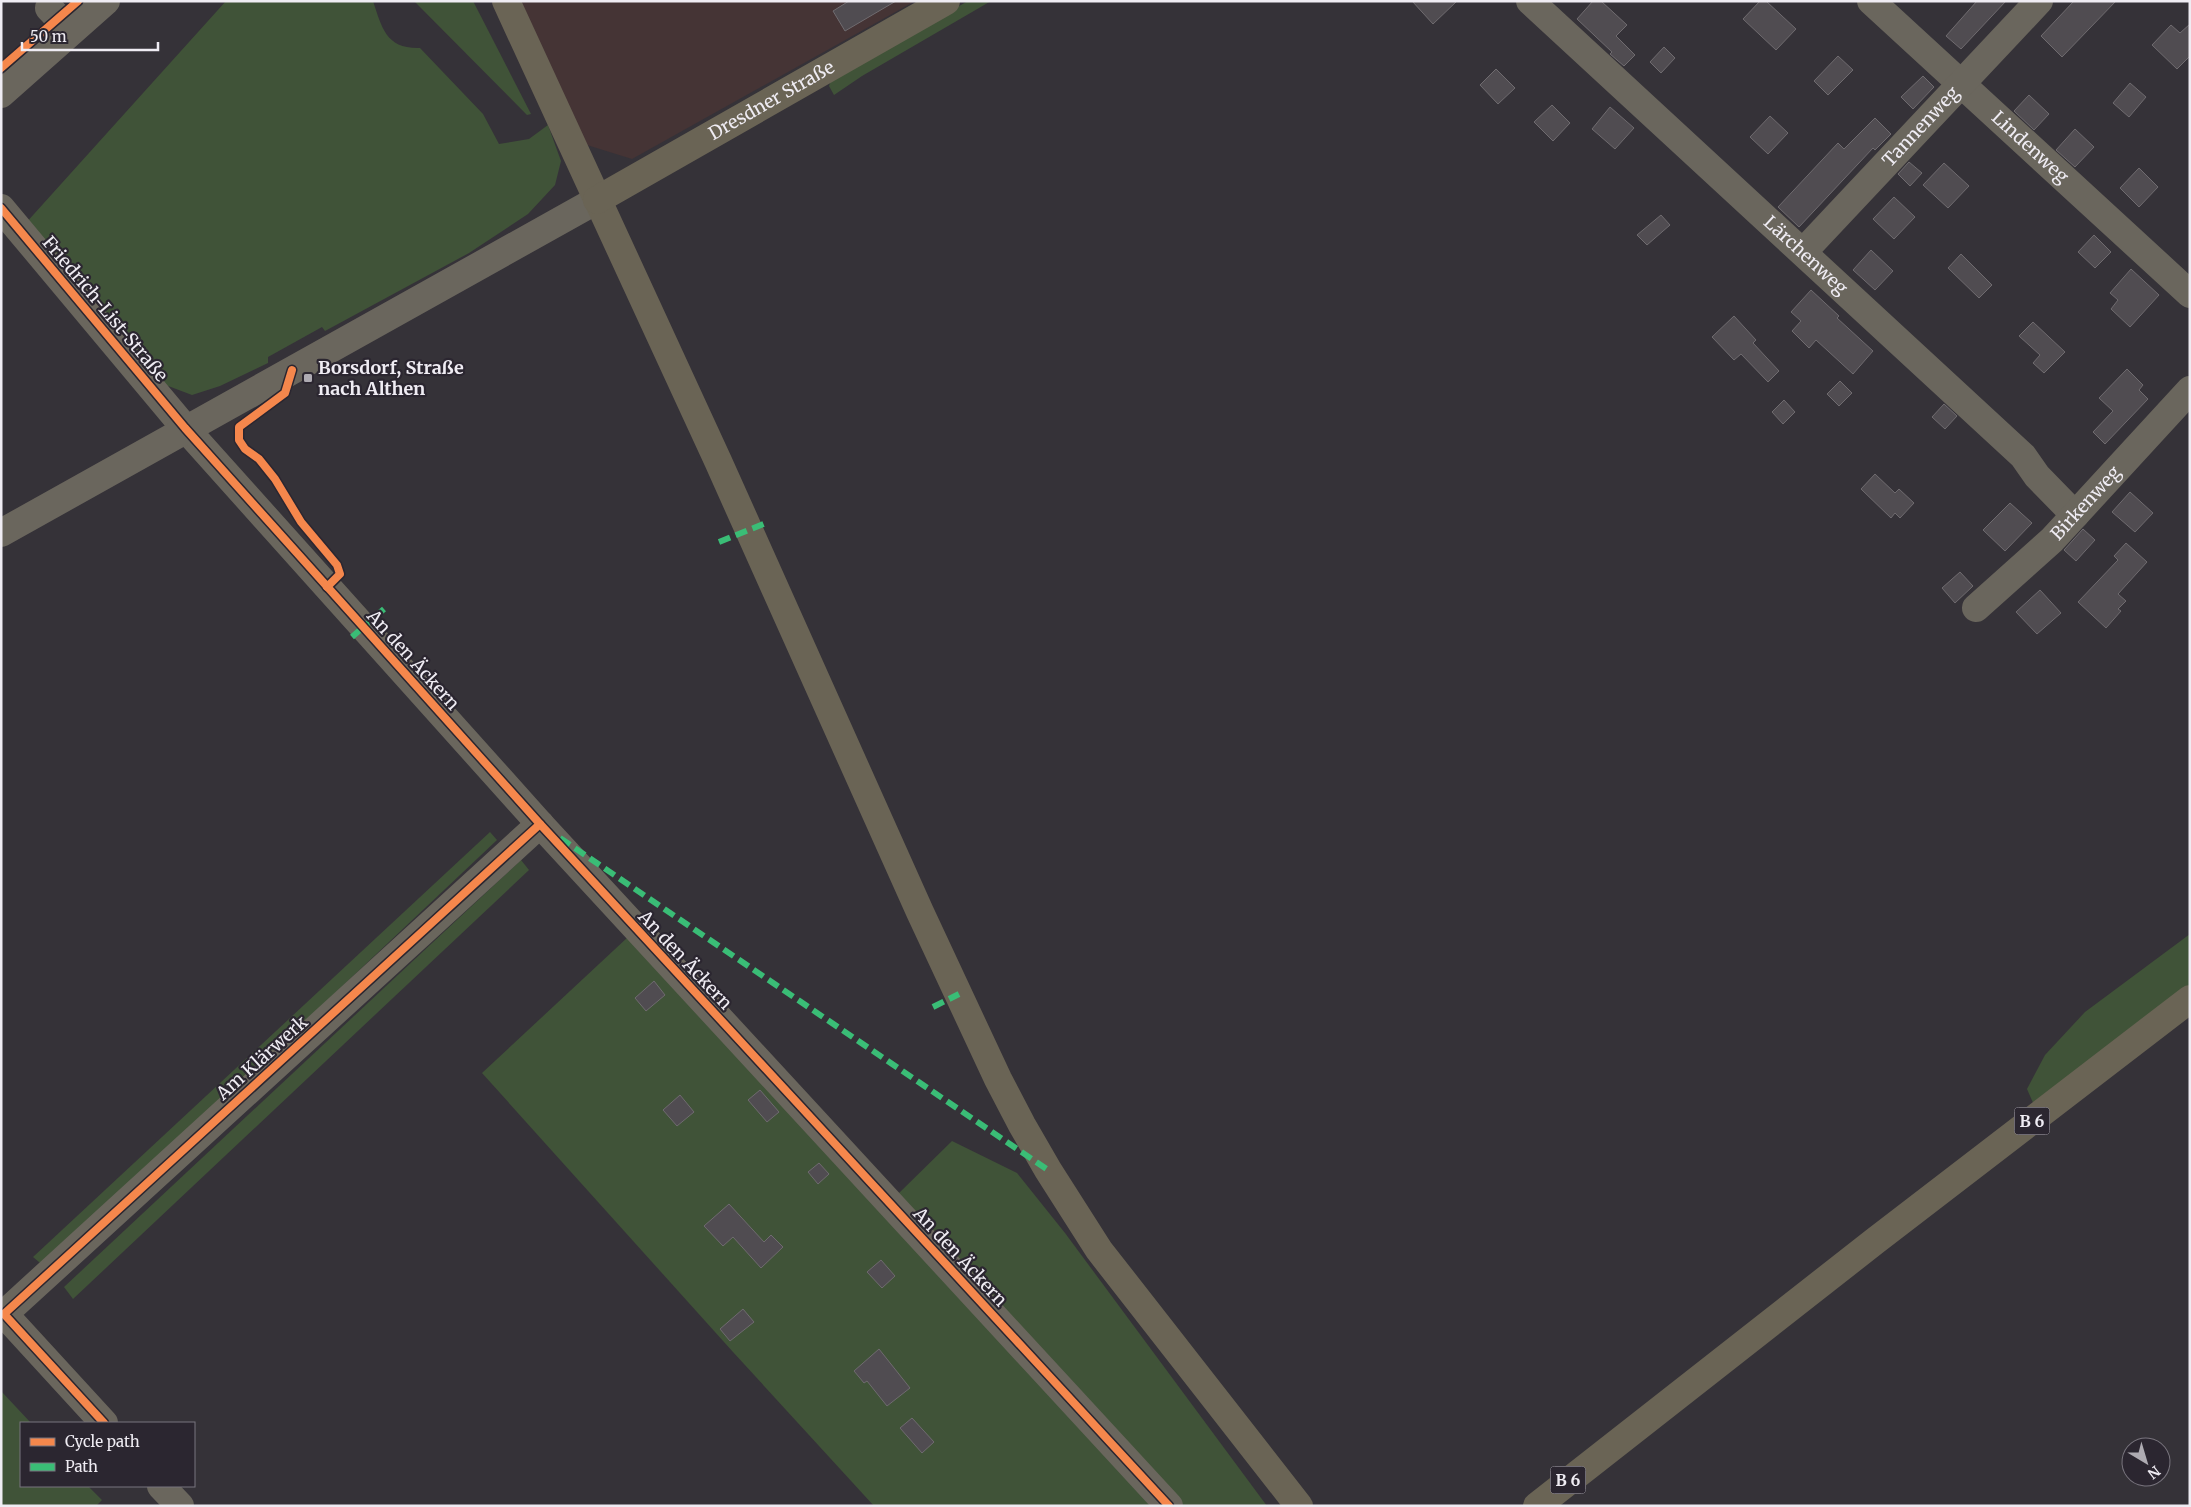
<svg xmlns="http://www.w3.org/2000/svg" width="2191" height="1507" font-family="Merriweather,serif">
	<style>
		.industrial { fill: #453435 }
		.green { fill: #405338 }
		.building { fill: #504c51; stroke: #6f6b6f }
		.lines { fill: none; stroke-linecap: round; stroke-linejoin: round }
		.minor { stroke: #6a665d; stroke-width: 28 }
		.major { stroke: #6a6455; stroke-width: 28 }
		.quiet { stroke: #3abd76; stroke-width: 6; stroke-dasharray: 12 6; stroke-linecap: butt }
		.cycleway-casing { stroke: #2b2630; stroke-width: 11 }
		.cycleway { stroke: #f5874c; stroke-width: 8 }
		.poi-dot { fill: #aeabb2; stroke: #2b2630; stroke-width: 2 }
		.labels { text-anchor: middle; stroke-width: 4.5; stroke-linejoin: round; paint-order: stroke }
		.shield { fill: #2b2630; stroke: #b4b1b8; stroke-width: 1 }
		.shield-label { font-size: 16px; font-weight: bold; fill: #efecf3 }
		.street-label { font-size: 18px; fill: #efecf3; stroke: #2b2630 }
		.poi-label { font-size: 18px; font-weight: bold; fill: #efecf3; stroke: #2b2630; text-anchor: start }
	</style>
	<rect width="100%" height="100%" fill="#353238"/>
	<!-- industrial -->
	<path class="industrial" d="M 518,1 L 915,1 L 632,159 L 587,145 Z"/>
	<!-- green -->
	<g class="green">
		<path d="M 226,1 L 373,1 C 382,28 386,49 420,48 L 483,114 L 499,144 L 529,139 L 548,125 L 561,161 L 555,185 L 528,214 L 469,253 L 325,331 L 322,327 L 268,357 L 268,363 L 220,386 L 192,395 L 163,384 L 25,224 Z"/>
		<path d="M 414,1 L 473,1 L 531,114 L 527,115 Z"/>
		<path d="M 968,1 L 991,1 L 862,76 L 834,95 L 829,86 L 832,78 Z"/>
		<path d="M 490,832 L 497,840 L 45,1267 L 33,1257 Z"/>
		<path d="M 521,860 L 529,870 L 73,1299 L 64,1287 Z"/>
		<path d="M 2190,934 L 2190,992 L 2034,1105 L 2027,1089 L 2045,1055 L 2085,1012 Z"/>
		<path d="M 628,937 L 1156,1506 L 874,1506 L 733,1352 L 482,1073 Z"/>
		<path d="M 952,1141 L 1017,1173 L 1065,1233 L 1267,1506 L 1184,1506 L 898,1194 Z"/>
		<path d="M 1,1391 L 31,1423 L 21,1423 L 21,1486 L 88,1486 L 102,1500 L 96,1506 L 1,1506 Z"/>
	</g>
	<!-- building -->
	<g class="building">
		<path d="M 849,1 L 896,1 L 845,31 L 833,11 Z"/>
		<path d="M 1412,1 L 1457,1 L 1433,24 Z"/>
		<path d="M 1593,1 L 1601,1 L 1627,25 L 1616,36 L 1635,55 L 1624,66 L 1610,54 L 1612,52 L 1577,19 Z"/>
		<path d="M 1760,1 L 1766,1 L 1796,29 L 1776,50 L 1743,19 Z"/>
		<path d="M 1977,1 L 2006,1 L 1961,49 L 1946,36 Z"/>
		<path d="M 2074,1 L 2116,1 L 2062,57 L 2041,36 Z"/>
		<path d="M 2190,24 L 2190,56 L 2177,69 L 2152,45 L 2171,25 L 2180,33 Z"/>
		<path d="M 1664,47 L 1675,58 L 1661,73 L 1650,62 Z"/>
		<path d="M 1838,56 L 1853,70 L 1828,95 L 1814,81 Z"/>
		<path d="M 1496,69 L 1515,88 L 1498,104 L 1480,85 Z"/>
		<path d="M 1923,76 L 1934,87 L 1913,109 L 1901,97 Z"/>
		<path d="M 2130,83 L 2146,97 L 2129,117 L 2113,103 Z"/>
		<path d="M 2029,95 L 2049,114 L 2034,130 L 2014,111 Z"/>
		<path d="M 1552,105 L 1570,123 L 1553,141 L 1534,122 Z"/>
		<path d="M 1610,107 L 1634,128 L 1615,149 L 1592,129 Z"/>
		<path d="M 1770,116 L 1788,133 L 1768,154 L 1750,137 Z"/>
		<path d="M 1875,118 L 1891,134 L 1875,150 L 1873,148 L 1799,227 L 1778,207 L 1838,143 L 1844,149 Z"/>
		<path d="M 2075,129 L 2094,147 L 2075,167 L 2056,150 Z"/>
		<path d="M 1909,162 L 1922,173 L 1910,186 L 1898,174 Z"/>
		<path d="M 1944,163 L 1969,186 L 1948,208 L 1923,185 Z"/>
		<path d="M 2139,168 L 2158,187 L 2139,207 L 2120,188 Z"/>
		<path d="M 1894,197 L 1915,217 L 1894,239 L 1873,219 Z"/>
		<path d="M 1661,215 L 1670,225 L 1647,245 L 1637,235 Z"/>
		<path d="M 2094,235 L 2111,252 L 2095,268 L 2078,252 Z"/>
		<path d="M 1871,250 L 1893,271 L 1875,290 L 1853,270 Z"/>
		<path d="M 1961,254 L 1992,285 L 1979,298 L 1948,268 Z"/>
		<path d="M 2131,269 L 2159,295 L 2130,327 L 2111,309 L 2118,300 L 2110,293 Z"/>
		<path d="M 1811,290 L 1839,316 L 1837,318 L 1873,351 L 1853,374 L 1816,340 L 1809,348 L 1792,331 L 1801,321 L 1791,312 Z"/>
		<path d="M 1734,316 L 1756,340 L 1753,343 L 1779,371 L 1768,382 L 1741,354 L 1734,360 L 1712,337 Z"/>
		<path d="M 2033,322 L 2065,352 L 2044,373 L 2033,363 L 2040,355 L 2019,336 Z"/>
		<path d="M 2127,369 L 2143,385 L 2139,390 L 2148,399 L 2105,444 L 2093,432 L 2113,411 L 2099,398 Z"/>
		<path d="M 1840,381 L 1852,393 L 1839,406 L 1827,394 Z"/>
		<path d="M 1784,400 L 1795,412 L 1783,424 L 1772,412 Z"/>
		<path d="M 1944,404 L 1957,416 L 1945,429 L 1932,417 Z"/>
		<path d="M 1875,474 L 1895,493 L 1899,489 L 1914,503 L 1900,518 L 1895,513 L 1891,518 L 1861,489 Z"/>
		<path d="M 2130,492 L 2153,513 L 2135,532 L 2112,512 Z"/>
		<path d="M 2010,503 L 2032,523 L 2005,551 L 1983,530 Z"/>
		<path d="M 2083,529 L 2095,540 L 2076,561 L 2064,550 Z"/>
		<path d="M 2126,543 L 2147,562 L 2118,594 L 2126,601 L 2118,609 L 2121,611 L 2106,628 L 2078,602 L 2118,560 L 2114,556 Z"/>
		<path d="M 1960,572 L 1973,586 L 1955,603 L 1942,588 Z"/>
		<path d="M 2040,590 L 2061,613 L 2037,634 L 2016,612 Z"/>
		<path d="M 654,981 L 665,995 L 646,1011 L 635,998 Z"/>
		<path d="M 760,1090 L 779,1112 L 767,1122 L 748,1100 Z"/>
		<path d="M 680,1095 L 694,1112 L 677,1126 L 663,1110 Z"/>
		<path d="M 819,1163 L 829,1174 L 818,1184 L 808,1172 Z"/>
		<path d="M 729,1204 L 764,1242 L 771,1235 L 783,1247 L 761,1268 L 733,1237 L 723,1246 L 704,1226 Z"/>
		<path d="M 881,1260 L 895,1276 L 882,1288 L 867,1272 Z"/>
		<path d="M 743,1309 L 754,1322 L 730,1341 L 720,1329 Z"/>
		<path d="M 879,1349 L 910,1388 L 887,1406 L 867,1381 L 864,1383 L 854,1371 Z"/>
		<path d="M 912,1418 L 934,1442 L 922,1453 L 900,1428 Z"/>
	</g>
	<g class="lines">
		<!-- minor -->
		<g class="minor">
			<path id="s1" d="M 1530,1 L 2023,456 L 2037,476 L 2075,515"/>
			<path id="s2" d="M 1871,1 L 2190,294"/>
			<path d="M 49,8 L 71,31"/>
			<path d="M 1,94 L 106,1"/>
			<path d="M 1,208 L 185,428 L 540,824 L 1169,1506"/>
			<path id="s3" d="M 1803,252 L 2039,1"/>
			<path d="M 1,533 L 597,200"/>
			<path id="s4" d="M 1976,608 L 2052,540 L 2190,390"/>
			<path d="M 104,1423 L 4,1314 L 540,824"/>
			<path d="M 161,1486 L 180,1506"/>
		</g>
		<!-- major -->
		<g class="major">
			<path d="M 506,1 L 718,461 L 920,912 L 998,1079 L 1022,1125 L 1048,1170 L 1099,1250 L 1299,1506"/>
			<path id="s5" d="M 597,200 L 946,1"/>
			<path d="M 1537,1506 L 1875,1241 L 2190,999"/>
		</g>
		<!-- quiet -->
		<g class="quiet">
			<path d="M 719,542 L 766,523"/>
			<path d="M 352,637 L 384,609"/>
			<path d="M 560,838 L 1048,1170"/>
			<path d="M 933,1007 L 959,994"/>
		</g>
		<defs>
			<g id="cycleway">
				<path d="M 1,68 L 78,1"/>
				<path d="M 1,208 L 185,428 L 540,824 L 1169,1506"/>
				<path d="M 292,370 L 285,393 L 239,427 L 239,440 L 245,449 L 259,459 L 275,479 L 301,522 L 337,565 L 340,574 L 327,587"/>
				<path d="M 104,1423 L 4,1314 L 540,824"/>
			</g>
		</defs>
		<!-- cycleway casing -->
		<use href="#cycleway" class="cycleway-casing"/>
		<!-- cycleway -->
		<use href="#cycleway" class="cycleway"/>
	</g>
	<!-- markers -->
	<rect class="poi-dot" x="303" y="373" width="10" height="10" rx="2.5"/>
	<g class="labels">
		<!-- shield labels -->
		<g class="shield">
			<rect x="2014.5" y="1107.5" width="35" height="27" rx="4"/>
			<rect x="1550.5" y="1466.5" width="35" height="27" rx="4"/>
		</g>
		<g class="shield-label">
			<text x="2032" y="1127">B 6</text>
			<text x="1568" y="1486">B 6</text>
		</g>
		<!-- street labels -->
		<g class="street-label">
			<text dy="6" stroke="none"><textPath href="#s5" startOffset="201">Dresdner Straße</textPath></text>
			<text dy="6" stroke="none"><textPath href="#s3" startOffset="172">Tannenweg</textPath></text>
			<text dy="6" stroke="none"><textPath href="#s2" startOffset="216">Lindenweg</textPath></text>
			<text dy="6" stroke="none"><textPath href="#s1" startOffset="375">Lärchenweg</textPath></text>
			<text transform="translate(105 309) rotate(50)" y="6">Friedrich-List-Straße</text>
			<text dy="6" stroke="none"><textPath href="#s4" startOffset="152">Birkenweg</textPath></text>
			<text transform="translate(413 660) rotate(48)" y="6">An den Äckern</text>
			<text transform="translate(685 960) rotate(47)" y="6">An den Äckern</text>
			<text transform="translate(262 1058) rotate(-42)" y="6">Am Klärwerk</text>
			<text transform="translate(960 1257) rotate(47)" y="6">An den Äckern</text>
		</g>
		<!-- poi labels -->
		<g class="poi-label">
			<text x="318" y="374">Borsdorf, Straße<tspan x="318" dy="21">nach Althen</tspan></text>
		</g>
	</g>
	<!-- border -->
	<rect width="2191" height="1507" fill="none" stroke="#efecf3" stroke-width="5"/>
	<!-- legend -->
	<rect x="20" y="1422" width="175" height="65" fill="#2b2630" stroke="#79757e"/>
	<rect x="30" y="1438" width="25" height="8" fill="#f5874c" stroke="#79757e"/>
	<text x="65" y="1447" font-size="15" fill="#efecf3">Cycle path</text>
	<rect x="30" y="1463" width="25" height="8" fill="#3abd76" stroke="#79757e"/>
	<text x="65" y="1472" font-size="15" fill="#efecf3">Path</text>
	<!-- north arrow -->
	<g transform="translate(2146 1462) rotate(142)"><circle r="24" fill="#2b2630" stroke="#79757e"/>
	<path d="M0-4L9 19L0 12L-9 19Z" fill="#aeabb2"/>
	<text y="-8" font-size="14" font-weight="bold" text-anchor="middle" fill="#efecf3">N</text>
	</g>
	<!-- scale -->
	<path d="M22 42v8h136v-8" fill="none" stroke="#efecf3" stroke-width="2.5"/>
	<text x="30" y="42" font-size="15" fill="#efecf3" stroke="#2b2630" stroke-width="4" paint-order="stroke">50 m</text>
</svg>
